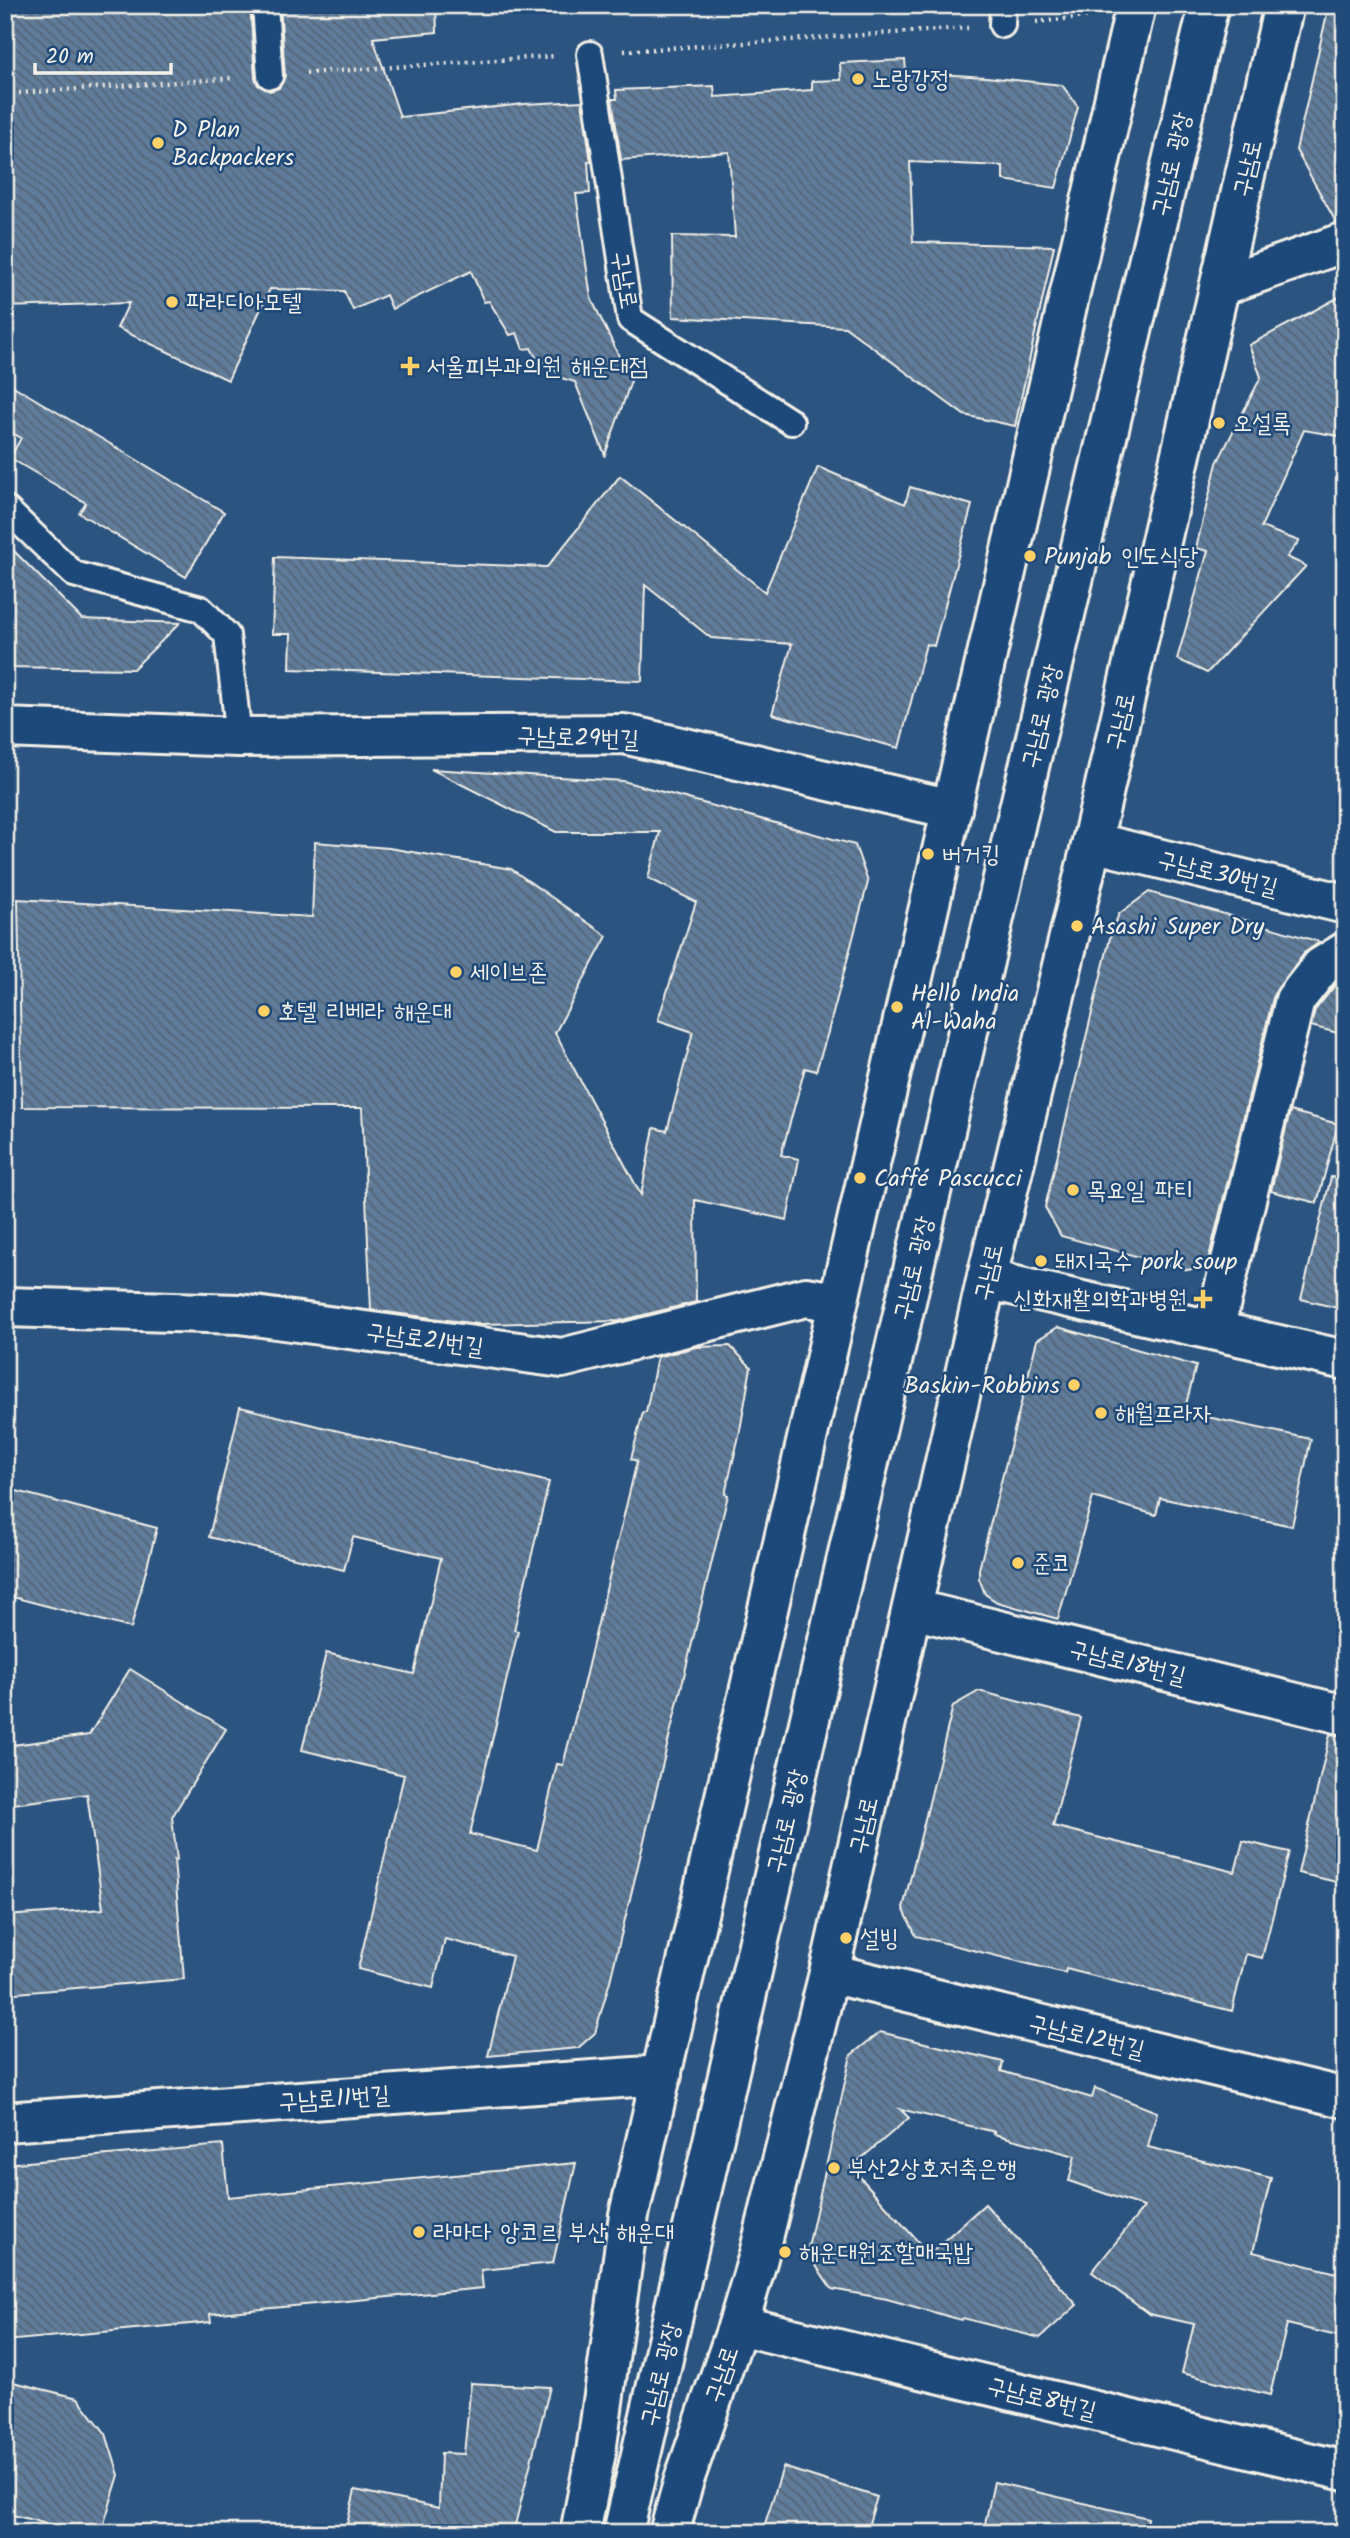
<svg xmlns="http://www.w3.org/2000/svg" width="1350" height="2538" font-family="Kalam,'Poor Story',sans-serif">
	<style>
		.building { fill: url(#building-back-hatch); stroke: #f4f1e8; stroke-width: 2 }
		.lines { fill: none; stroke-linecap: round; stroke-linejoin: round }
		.lane-casing { stroke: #f4f1e8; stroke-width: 30 }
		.street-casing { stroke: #f4f1e8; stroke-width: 44 }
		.path { stroke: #f4f1e8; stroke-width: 4.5; stroke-dasharray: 2 5; stroke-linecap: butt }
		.lane { stroke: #1f4a7a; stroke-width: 24 }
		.street { stroke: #1f4a7a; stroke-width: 38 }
		.poi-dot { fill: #ffd166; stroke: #1f4a7a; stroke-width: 2.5 }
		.labels { text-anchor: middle; stroke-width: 5; stroke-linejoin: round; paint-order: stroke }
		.poi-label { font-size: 24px; fill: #f4f1e8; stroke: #1f4a7a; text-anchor: start }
		.street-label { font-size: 24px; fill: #f4f1e8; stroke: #1f4a7a }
	</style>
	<defs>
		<pattern id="building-back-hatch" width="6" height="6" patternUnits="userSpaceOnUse" patternTransform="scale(1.75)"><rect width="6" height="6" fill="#5e7b9a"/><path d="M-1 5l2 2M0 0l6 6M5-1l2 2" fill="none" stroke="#556474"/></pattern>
	</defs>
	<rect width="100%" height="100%" fill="#2c5481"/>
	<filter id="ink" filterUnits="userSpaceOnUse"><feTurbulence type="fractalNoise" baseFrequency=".0143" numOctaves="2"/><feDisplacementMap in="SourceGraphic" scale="14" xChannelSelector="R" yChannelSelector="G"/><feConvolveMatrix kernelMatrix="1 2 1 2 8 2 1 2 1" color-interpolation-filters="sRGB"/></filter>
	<g filter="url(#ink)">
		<!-- building -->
		<g class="building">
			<path d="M 5,5 L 250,5 L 255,78 L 258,85 L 270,91 L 279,88 L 285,76 L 280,5 L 436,5 L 437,32 L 373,38 L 400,117 L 524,104 L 582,101 L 591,162 L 588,162 L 590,193 L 576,194 L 591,298 L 631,381 L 605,455 L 575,382 L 561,378 L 549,362 L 539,363 L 531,348 L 523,349 L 517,333 L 510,335 L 489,301 L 484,302 L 471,271 L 392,309 L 386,295 L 353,310 L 344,291 L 270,289 L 228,380 L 117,328 L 129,303 L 5,307 Z"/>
			<path d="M 1329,5 L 1345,5 L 1345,221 L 1336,222 L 1296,150 Z"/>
			<path d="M 905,60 L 906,72 L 986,77 L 1062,85 L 1078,107 L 1056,188 L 1003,180 L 1003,166 L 910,162 L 913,242 L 1054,246 L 1015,426 L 964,415 L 845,327 L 673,317 L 672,236 L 735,237 L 729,152 L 621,160 L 612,99 L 617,99 L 616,90 L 714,86 L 715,97 L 812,90 L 812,81 L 841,80 L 840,63 Z"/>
			<path d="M 1345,294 L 1345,419 L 1339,436 L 1304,430 L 1261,527 L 1299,541 L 1287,557 L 1306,566 L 1207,673 L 1177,659 L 1208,551 L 1196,548 L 1217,463 L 1261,377 L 1249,345 Z"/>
			<path d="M 5,381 L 224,512 L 186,577 L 79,513 L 86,503 L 10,458 L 21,438 L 5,429 Z"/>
			<path d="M 818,467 L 905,504 L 910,487 L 972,505 L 934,646 L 926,644 L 899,748 L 772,714 L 792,644 L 711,638 L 645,585 L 642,681 L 290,669 L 291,634 L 272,634 L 275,557 L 547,567 L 620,476 L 765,592 Z"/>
			<path d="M 5,542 L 82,619 L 180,623 L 133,669 L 5,667 Z"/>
			<path d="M 431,769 L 623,781 L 855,845 L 868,882 L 828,1032 L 816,1071 L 805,1068 L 781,1155 L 799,1159 L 787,1220 L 695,1200 L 696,1302 L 619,1321 L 478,1324 L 371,1310 L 362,1108 L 22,1107 L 18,899 L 312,917 L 315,842 L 389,848 L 511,869 L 607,936 L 555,1033 L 641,1195 L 654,1128 L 667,1131 L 693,1032 L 658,1020 L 696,902 L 648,878 L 660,832 L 556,832 Z"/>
			<path d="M 1149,892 L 1320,942 L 1304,953 L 1274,994 L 1207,1265 L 1188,1270 L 1061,1236 L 1045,1207 L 1111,934 L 1119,914 Z"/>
			<path d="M 1345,980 L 1345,1035 L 1311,1026 L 1315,1010 L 1336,984 Z"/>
			<path d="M 1290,1111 L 1338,1124 L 1317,1203 L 1271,1191 Z"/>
			<path d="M 1331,1177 L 1345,1179 L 1345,1310 L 1301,1299 Z"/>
			<path d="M 1058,1327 L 1196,1366 L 1184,1412 L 1311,1439 L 1292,1526 L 1160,1498 L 1156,1515 L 1093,1497 L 1058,1619 L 997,1602 L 985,1594 L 979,1578 L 979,1569 L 1037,1340 Z"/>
			<path d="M 730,1346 L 751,1367 L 739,1436 L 725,1494 L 728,1495 L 610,1981 L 595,2033 L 578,2048 L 488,2056 L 512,1956 L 445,1939 L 433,1988 L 358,1969 L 404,1775 L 302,1750 L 326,1653 L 414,1674 L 441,1558 L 353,1537 L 344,1570 L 209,1537 L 240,1407 L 549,1482 L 514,1630 L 518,1631 L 470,1834 L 537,1850 L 557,1764 L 563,1765 L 580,1698 L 637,1461 L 631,1459 L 643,1412 L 646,1412 L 657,1357 L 696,1347 Z"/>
			<path d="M 5,1488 L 157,1528 L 131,1628 L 5,1595 Z"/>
			<path d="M 130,1669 L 226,1729 L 172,1817 L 177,1860 L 174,1860 L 184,1979 L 5,1994 L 5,1916 L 103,1909 L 87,1794 L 5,1805 L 5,1746 L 89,1735 Z"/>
			<path d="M 979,1691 L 1081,1718 L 1053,1826 L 1235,1872 L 1243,1841 L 1289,1852 L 1262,1958 L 1246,1954 L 1232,2011 L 1066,1969 L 1065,1973 L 916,1936 L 903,1908 L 953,1706 Z"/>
			<path d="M 1330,1734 L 1345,1736 L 1345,1884 L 1298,1873 Z"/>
			<path d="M 880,2032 L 1003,2062 L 1001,2071 L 1092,2098 L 1095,2088 L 1157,2112 L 1148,2147 L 1271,2178 L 1253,2252 L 1345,2275 L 1345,2338 L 1287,2324 L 1270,2395 L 1182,2373 L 1194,2324 L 1149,2314 L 1092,2272 L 1144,2207 L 1069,2181 L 1075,2156 L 994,2134 L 995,2132 L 900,2109 L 909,2118 L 851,2167 L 929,2254 L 985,2204 L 1077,2305 L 1040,2338 L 963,2318 L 961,2320 L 887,2299 L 832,2289 L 808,2254 L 808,2247 L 851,2055 Z"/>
			<path d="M 223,2145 L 228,2197 L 576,2163 L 553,2263 L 481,2270 L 483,2288 L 210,2314 L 211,2322 L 5,2341 L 5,2164 Z"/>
			<path d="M 5,2380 L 78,2398 L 106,2434 L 119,2475 L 101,2533 L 83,2533 L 5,2513 Z"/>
			<path d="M 471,2383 L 550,2387 L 513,2533 L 345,2533 L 355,2490 L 439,2508 L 441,2453 L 464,2454 Z"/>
			<path d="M 783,2467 L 877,2497 L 866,2533 L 762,2533 Z"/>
			<path d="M 994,2482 L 1148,2518 L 1146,2533 L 983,2533 Z"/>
		</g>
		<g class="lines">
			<defs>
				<g id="lane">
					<path d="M 265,5 L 270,76"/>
					<path d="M 1002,25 L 1003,5"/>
					<path d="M 590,54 L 630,319 L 791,422"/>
					<path d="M 5,508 L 74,574 L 201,609 L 227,635 L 239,737"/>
				</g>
				<g id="street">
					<path d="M 1221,286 L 1345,242"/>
					<path d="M 5,728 L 239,737 L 624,734 L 952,809"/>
					<path d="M 1092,842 L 1345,904"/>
					<path d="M 987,1277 L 1007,1284 L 1345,1360"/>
					<path d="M 5,1307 L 240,1314 L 562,1358 L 806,1297 L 837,1302"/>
					<path d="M 1214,1330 L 1295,1000 L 1321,967 L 1345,952"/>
					<path d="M 912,1609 L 1345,1715"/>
					<path d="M 829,1973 L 1345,2098"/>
					<path d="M 5,2122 L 662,2075"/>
					<path d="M 738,2325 L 1345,2471"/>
					<path d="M 580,2533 L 596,2452 L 629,2215 L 1136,5"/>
					<path d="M 623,2533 L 1016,822 L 1209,5"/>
					<path d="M 669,2533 L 684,2480 L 738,2325 L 758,2258 L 829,1973 L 987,1277 L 1092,842 L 1284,5"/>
				</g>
			</defs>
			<!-- lane casing -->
			<use href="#lane" class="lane-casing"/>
			<!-- street casing -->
			<use href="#street" class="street-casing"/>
			<!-- path -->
			<g class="path">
				<path d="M 1036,22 L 1090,16"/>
				<path d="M 624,51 L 968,28"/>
				<path d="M 306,73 L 556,56"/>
				<path d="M 5,94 L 235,78"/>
			</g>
			<!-- lane -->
			<use href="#lane" class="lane"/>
			<!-- street -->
			<use href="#street" class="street"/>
		</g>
	</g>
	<!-- markers -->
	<g class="poi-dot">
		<circle cx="858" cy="79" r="7"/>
		<circle cx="158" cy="143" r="7"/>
		<circle cx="172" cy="302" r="7"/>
		<path d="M406.5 355.5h7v7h7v7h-7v7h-7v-7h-7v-7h7z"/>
		<circle cx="1219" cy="423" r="7"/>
		<circle cx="1030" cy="556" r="7"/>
		<circle cx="928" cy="854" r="7"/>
		<circle cx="1077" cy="926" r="7"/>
		<circle cx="456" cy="972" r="7"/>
		<circle cx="897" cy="1007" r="7"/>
		<circle cx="264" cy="1011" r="7"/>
		<circle cx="860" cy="1178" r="7"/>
		<circle cx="1073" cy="1190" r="7"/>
		<circle cx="1041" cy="1261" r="7"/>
		<path d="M1199.5 1288.5h7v7h7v7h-7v7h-7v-7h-7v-7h7z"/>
		<circle cx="1074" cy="1385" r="7"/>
		<circle cx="1101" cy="1413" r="7"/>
		<circle cx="1018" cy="1563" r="7"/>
		<circle cx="846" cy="1938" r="7"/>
		<circle cx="834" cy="2168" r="7"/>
		<circle cx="419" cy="2232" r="7"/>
		<circle cx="785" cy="2252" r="7"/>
	</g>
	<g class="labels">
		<!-- poi labels -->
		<g class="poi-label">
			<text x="872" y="87">노랑강정</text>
			<text x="172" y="137">D Plan<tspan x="172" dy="28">Backpackers</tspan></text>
			<text x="186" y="310">파라디아모텔</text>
			<text x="426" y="374">서울피부과의원 해운대점</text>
			<text x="1233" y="431">오설록</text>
			<text x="1044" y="564">Punjab 인도식당</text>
			<text x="942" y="862">버거킹</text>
			<text x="1091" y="934">Asashi Super Dry</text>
			<text x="470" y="980">세이브존</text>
			<text x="911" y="1001">Hello India<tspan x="911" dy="28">Al-Waha</tspan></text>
			<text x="278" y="1019">호텔 리베라 해운대</text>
			<text x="874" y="1186">Caffé Pascucci</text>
			<text x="1087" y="1198">목요일 파티</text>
			<text x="1055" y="1269">돼지국수 pork soup</text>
			<text x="1187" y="1307" text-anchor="end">신화재활의학과병원</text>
			<text x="1060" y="1393" text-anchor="end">Baskin-Robbins</text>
			<text x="1115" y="1421">해월프라자</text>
			<text x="1032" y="1571">준코</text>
			<text x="860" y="1946">설빙</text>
			<text x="848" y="2176">부산2상호저축은행</text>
			<text x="433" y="2240">라마다 앙코르 부산 해운대</text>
			<text x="799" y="2260">해운대원조할매국밥</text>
		</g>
		<!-- street labels -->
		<g class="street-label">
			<text transform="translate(1171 164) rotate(-77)" y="8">구남로 광장</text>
			<text transform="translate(1247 168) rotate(-77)" y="8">구남로</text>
			<text transform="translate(625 280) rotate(80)" y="8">구남로</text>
			<text transform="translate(1041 716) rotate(-77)" y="8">구남로 광장</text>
			<text transform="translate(1120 721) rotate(-77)" y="8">구남로</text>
			<text transform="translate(578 737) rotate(2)" y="8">구남로29번길</text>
			<text transform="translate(1218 873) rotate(14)" y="8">구남로30번길</text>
			<text transform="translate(913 1268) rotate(-77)" y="8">구남로 광장</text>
			<text transform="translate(988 1272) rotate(-77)" y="8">구남로</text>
			<text transform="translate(425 1339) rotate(8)" y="8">구남로21번길</text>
			<text transform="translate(1128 1662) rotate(14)" y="8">구남로18번길</text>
			<text transform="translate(786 1821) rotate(-77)" y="8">구남로 광장</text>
			<text transform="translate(863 1825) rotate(-77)" y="8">구남로</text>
			<text transform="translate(1087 2036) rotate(14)" y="8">구남로12번길</text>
			<text transform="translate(334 2098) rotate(-4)" y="8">구남로11번길</text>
			<text transform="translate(660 2374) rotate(-77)" y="8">구남로 광장</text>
			<text transform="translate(721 2374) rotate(-71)" y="8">구남로</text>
			<text transform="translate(1042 2398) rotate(14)" y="8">구남로8번길</text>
		</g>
	</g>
	<!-- margin -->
	<rect width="1350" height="2538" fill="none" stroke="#1f4a7a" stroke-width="28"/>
	<rect x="14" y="14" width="1322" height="2510" fill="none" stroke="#f4f1e8" stroke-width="2.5" filter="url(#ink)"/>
	<!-- scale -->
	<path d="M35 63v10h136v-10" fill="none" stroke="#f4f1e8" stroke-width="3.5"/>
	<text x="46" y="63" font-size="21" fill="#f4f1e8" stroke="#1f4a7a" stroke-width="5" paint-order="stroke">20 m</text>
</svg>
